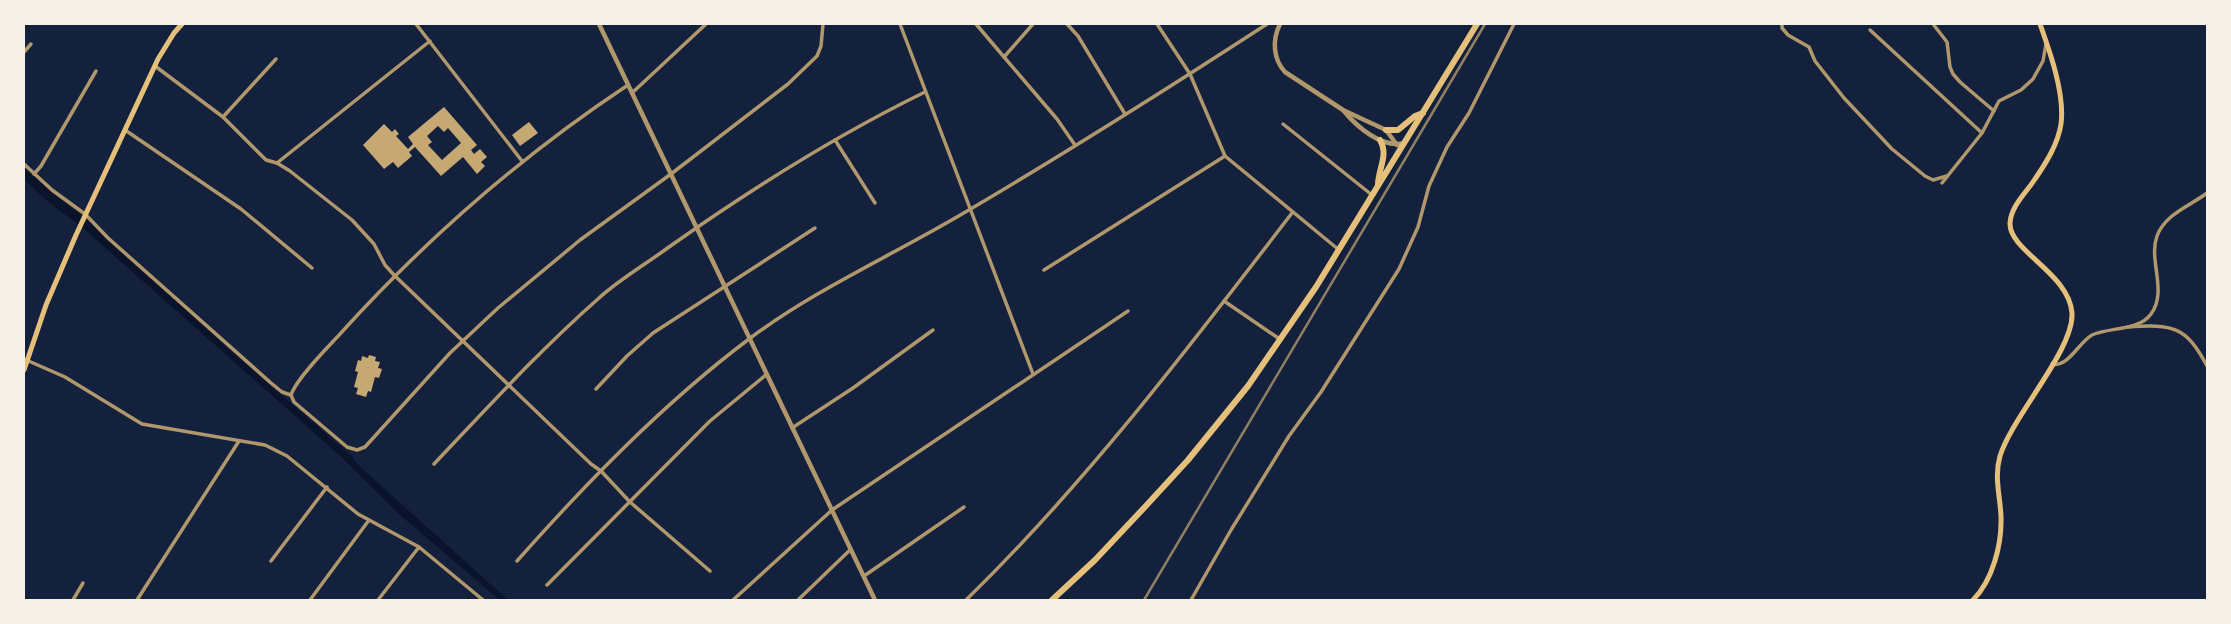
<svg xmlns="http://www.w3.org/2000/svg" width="2231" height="624" font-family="Roboto,sans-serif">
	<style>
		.water { fill: #0b132b }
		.building { fill: #c6a872; fill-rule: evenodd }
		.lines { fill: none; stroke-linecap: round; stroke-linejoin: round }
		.minor { stroke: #b1986c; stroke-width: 3.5 }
		.tertiary { stroke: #b1986c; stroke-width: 4.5 }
		.secondary { stroke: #e5c07b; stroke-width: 5 }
		.primary { stroke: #e5c07b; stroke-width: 6 }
		.rail { stroke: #918062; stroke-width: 2.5 }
	</style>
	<rect width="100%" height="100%" fill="#14213d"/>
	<!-- water -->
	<path class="water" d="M 24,168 L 50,191 L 86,219 L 241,360 L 352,456 L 357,464 L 508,600 L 500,600 L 401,516 L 338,454 L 83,228 L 46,200 L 24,179 Z"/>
	<!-- building -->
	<g class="building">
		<path d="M 444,107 L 477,145 L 471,150 L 474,154 L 480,149 L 487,157 L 481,162 L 485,166 L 477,174 L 463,157 L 441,176 L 415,147 L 409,152 L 412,156 L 398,168 L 393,162 L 384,169 L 363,145 L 384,124 L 392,132 L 395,129 L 399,134 L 396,136 L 408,149 L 413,144 L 408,137 ZM 438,126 L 444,132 L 448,128 L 461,143 L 442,160 L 428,145 L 432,142 L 427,136 Z"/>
		<path d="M 529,122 L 538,133 L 520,146 L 512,135 Z"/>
		<path d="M 369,355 L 376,357 L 375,361 L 380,362 L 378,368 L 382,369 L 379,378 L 375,377 L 371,392 L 368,391 L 366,397 L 356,394 L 358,388 L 354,387 L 358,372 L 355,371 L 358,360 L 361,361 L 362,356 L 368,358 Z"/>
	</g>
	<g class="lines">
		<!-- minor -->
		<g class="minor">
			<path d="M 416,24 L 522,161"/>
			<path d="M 900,24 L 1033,374"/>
			<path d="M 976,24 L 1004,57 L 1033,24"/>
			<path d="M 1067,24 L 1078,36 L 1125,114"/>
			<path d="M 1782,24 L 1782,28 L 1788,35 L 1809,47 L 1815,61 L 1844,98 L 1892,149 L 1925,176 L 1933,180 L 1947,176"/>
			<path d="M 1933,24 L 1947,42 L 1950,67 L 1953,74 L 1960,82 L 1994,111"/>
			<path d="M 1870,30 L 1982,133"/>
			<path d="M 24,52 L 31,44"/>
			<path d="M 1004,57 L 1057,119 L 1075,145"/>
			<path d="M 155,66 L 223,117 L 266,160 L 277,163 L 290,171 L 352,220 L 374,244 L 385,265 L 394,275 L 591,464 L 601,471 L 630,502 L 710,571"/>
			<path d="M 632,93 L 706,24"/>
			<path d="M 223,117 L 276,59"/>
			<path d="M 1283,124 L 1372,195"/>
			<path d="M 125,130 L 241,209 L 312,268"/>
			<path d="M 835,140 L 875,203"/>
			<path d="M 1225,156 L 1339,250"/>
			<path d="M 277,163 L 430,41"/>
			<path d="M 24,164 L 52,190 L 85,214 L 108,238 L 271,383 L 282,392 L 291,395"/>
			<path d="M 34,174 L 41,166 L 96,71"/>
			<path d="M 1942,183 L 1982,133 L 1999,101 L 2021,90 L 2033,79 L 2043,61 L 2046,44"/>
			<path d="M 1044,270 L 1225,156 L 1190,74 L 1157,24"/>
			<path d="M 1224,301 L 1281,340"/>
			<path d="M 2128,327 C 2173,324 2186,326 2207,366"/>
			<path d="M 24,359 L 65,377 L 142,424 L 265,445 L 287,456 L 358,514 L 419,547 L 483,600"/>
			<path d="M 2052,364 C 2068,368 2079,342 2092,335 C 2109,327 2139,331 2151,314 C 2168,291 2148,260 2157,236 C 2165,214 2190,206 2207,193"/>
			<path d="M 596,389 L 627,356 L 653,333 L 815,228"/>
			<path d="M 291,395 L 294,402 L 347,447 L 357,450 L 365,447 L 450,353 L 498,308 L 580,240 L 671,174 L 788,84 L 817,56 L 821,46 L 823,24"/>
			<path d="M 291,395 C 296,379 327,348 340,334 C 426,239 521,156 628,85"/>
			<path d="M 792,428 L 853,388 L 933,330"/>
			<path d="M 434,464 C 487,408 540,350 599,298 C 620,279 646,264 669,247 C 751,189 835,136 925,92"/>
			<path d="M 271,561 L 327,487"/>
			<path d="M 517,561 C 588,481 664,403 749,339 C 816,289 891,256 962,214 C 1066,153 1167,89 1267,24"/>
			<path d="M 864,576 L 964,507"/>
			<path d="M 547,585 L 710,421 L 767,374"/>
			<path d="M 73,600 L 83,583"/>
			<path d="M 137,600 L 239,441"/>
			<path d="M 310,600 L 369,520"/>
			<path d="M 378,600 L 419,547"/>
			<path d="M 733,600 L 832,510 L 1128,311"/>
			<path d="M 798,600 L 851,549"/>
			<path d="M 966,600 C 1087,482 1189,347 1292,213"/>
			<path d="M 1191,600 L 1231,530 L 1289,436 L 1321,392 L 1399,269 L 1418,227 L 1429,186 L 1447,147 L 1469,113 L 1514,24"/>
		</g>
		<!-- tertiary -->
		<g class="tertiary">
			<path d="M 599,24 L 875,600"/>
			<path d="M 1280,24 C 1272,40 1273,59 1285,72 L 1343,110 C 1356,126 1382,149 1404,143"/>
			<path d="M 1343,110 L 1386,130 L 1397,145"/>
		</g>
		<!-- secondary -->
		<g class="secondary">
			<path d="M 24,370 L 46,305 L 76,235 L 158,59 L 174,33 L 182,24"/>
			<path d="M 1973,600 C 1993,580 2002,544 2001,516 C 2000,495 1994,477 2000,456 C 2013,415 2074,350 2072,313 C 2069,273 2009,251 2010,223 C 2011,206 2026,193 2035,179 C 2046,163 2058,144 2061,124 C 2065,94 2050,52 2040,24"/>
		</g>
		<!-- primary -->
		<g class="primary">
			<path d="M 1386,130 L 1398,130 L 1415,116 L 1423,113"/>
			<path d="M 1378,185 C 1378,169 1389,155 1380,140"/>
			<path d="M 1052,600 L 1095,560 L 1143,509 L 1188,460 L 1248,386 L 1316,287 L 1477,24"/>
		</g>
		<!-- rail -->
		<path class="rail" d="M 1144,600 L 1485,24"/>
	</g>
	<!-- border -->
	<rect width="2231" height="624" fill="none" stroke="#f6f1e7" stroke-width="50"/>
</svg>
